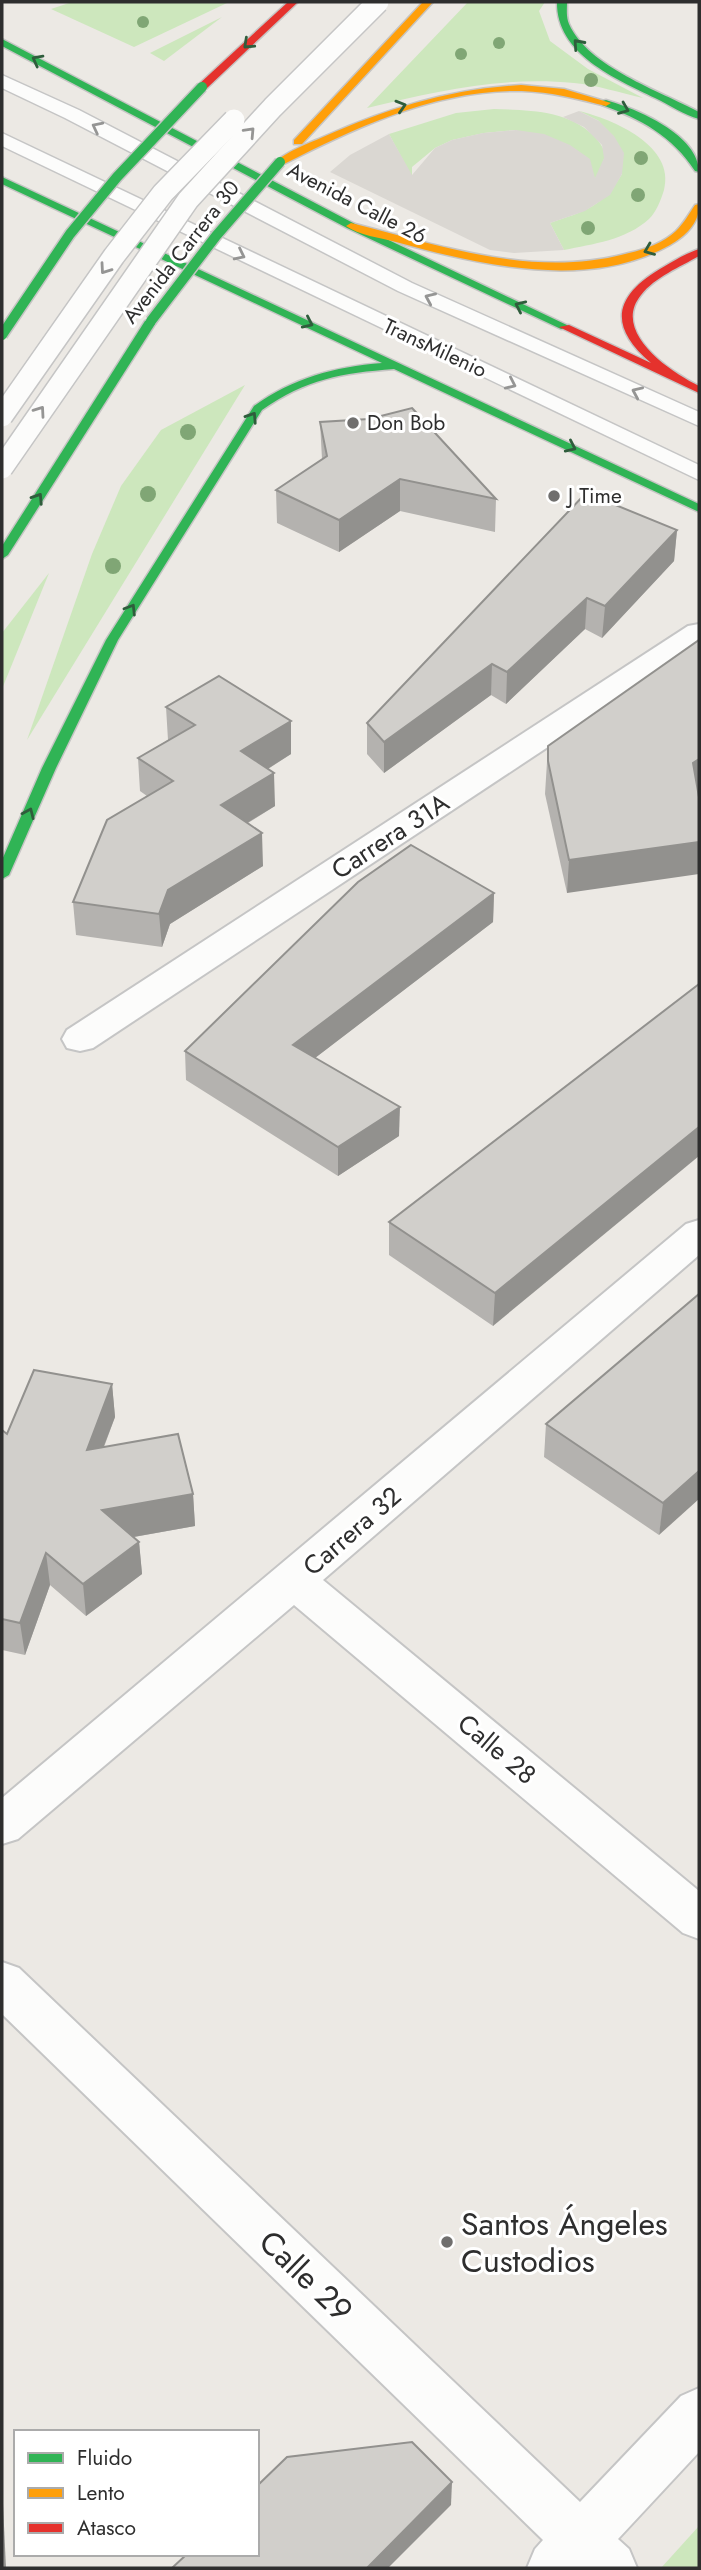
<svg xmlns="http://www.w3.org/2000/svg" width="701" height="2570" font-family="Jost,sans-serif">
	<style>
		.green { fill: #cde7bd }
		.plaza { fill: #dad7d2 }
		.lines { fill: none; stroke-linecap: round; stroke-linejoin: round }
		.lane-casing { stroke: #c5c5c5; stroke-width: 3 }
		.street-casing { stroke: #c5c5c5; stroke-width: 4 }
		.fast-casing { stroke: #c6c5c4; stroke-width: 3 }
		.slow-casing { stroke: #c6c5c4; stroke-width: 3 }
		.jam-casing { stroke: #c6c5c4; stroke-width: 3 }
		.lane { fill: #fcfcfb; fill-rule: evenodd }
		.street { fill: #fcfcfb; fill-rule: evenodd }
		.fast { fill: #30b455; fill-rule: evenodd }
		.slow { fill: #ff9f0a; fill-rule: evenodd }
		.jam { fill: #e5322d; fill-rule: evenodd }
		.lane-bridge-casing { stroke: #c5c5c5; stroke-width: 24; stroke-linecap: butt }
		.fast-bridge-casing { stroke: #c6c5c4; stroke-width: 13; stroke-linecap: butt }
		.lane-bridge { stroke: #fcfcfb; stroke-width: 21 }
		.fast-bridge { stroke: #30b455; stroke-width: 10 }
		.tree { fill: #80a675 }
		.wall { fill: #b4b2af }
		.shaded-wall { fill: #92918e }
		.building { fill: #d1cfcb; stroke: #92918e; stroke-width: 2 }
		.oneway { stroke: #2f5d3c }
		.oneway2 { stroke: #959594 }
		.poi-dot { fill: #706f6e; stroke: #fff; stroke-width: 2.5 }
		.labels { text-anchor: middle; stroke-width: 6; stroke-linejoin: round; paint-order: stroke }
		.far-street-label { font-size: 21px; fill: #2e2e2e; stroke: #fff }
		.far-poi-label { font-size: 21px; fill: #2e2e2e; stroke: #fff; text-anchor: start }
		.street-label { font-size: 26px; fill: #2e2e2e; stroke: #fff }
		.near-poi-label { font-size: 32px; fill: #2e2e2e; stroke: #fff; text-anchor: start }
		.near-street-label { font-size: 32px; fill: #2e2e2e; stroke: #fff }
	</style>
	<rect width="100%" height="100%" fill="#ece9e4"/>
	<!-- green -->
	<g class="green">
		<path d="M 72,2 L 222,2 L 227,3 L 134,47 L 51,9 Z"/>
		<path d="M 468,2 L 545,2 L 539,11 L 550,41 L 588,69 L 643,98 C 620,93 597,85 574,83 C 503,76 436,91 367,108 Z"/>
		<path d="M 222,17 L 164,61 L 150,53 Z"/>
		<path d="M 494,109 C 528,110 567,110 593,135 C 599,142 606,148 604,159 C 603,165 598,173 595,179 L 516,130 L 484,133 L 452,140 L 435,148 L 412,167 L 412,177 L 389,134 L 456,113 Z"/>
		<path d="M 579,111 C 613,119 676,146 664,190 C 661,200 656,212 649,219 C 626,240 593,244 564,250 L 550,223 C 585,211 603,207 622,174 L 599,121 Z"/>
		<path d="M 245,385 L 27,740 L 92,554 L 121,486 L 161,430 Z"/>
		<path d="M 49,573 L 2,689 L 2,633 Z"/>
		<path d="M 699,2526 L 699,2568 L 661,2568 Z"/>
	</g>
	<!-- plaza -->
	<path class="plaza" d="M 579,111 L 599,121 L 614,136 L 624,153 L 622,174 L 610,195 L 585,211 L 550,223 L 564,250 L 514,253 L 490,250 L 330,172 L 350,155 L 389,134 L 412,175 L 435,148 L 452,140 L 483,133 L 516,130 L 544,134 L 570,145 L 590,159 L 595,178 L 604,158 L 602,145 L 584,127 L 563,117 Z"/>
	<g class="lines">
		<defs>
			<g id="lane">
				<path d="M 2,75 L 79,110 L 412,283 L 699,412 L 699,426 L 398,291 L 65,118 L 2,88 Z"/>
				<path d="M 2,133 L 699,465 L 699,480 L 2,146 Z"/>
			</g>
			<g id="street">
				<path d="M 699,624 L 699,647 L 93,1048 L 80,1051 L 67,1048 L 62,1039 L 67,1030 L 688,626 Z"/>
				<path d="M 699,1220 L 699,1255 L 323,1580 L 699,1891 L 699,1939 L 683,1933 L 294,1605 L 18,1839 L 2,1844 L 2,1798 L 686,1224 Z"/>
				<path d="M 2,1962 L 19,1968 L 580,2502 L 681,2396 L 699,2388 L 699,2452 L 618,2539 L 629,2549 L 637,2568 L 527,2568 L 535,2549 L 543,2540 L 2,2014 Z"/>
			</g>
			<g id="fast">
				<path d="M 557,2 L 567,2 C 567,9 566,17 569,24 C 588,67 660,91 699,112 L 699,119 C 684,115 670,105 655,98 C 616,79 556,54 557,2 Z"/>
				<path d="M 2,39 L 355,224 L 571,327 L 561,329 L 347,228 L 2,46 Z"/>
				<path d="M 606,100 C 637,109 699,135 699,172 L 695,171 C 672,136 641,119 602,105 L 602,101 Z"/>
				<path d="M 2,177 L 699,504 L 699,512 L 394,369 C 342,373 306,379 262,410 L 118,640 L 56,768 L 9,875 L 2,879 L 2,860 L 42,768 L 106,640 L 254,406 C 293,378 334,367 382,363 L 2,184 Z"/>
				<path d="M 151,318 L 157,321 L 8,555 L 2,559 L 2,546 L 145,321 Z"/>
			</g>
			<g id="slow">
				<path d="M 423,2 L 433,2 L 302,144 L 294,144 L 294,140 Z"/>
				<path d="M 521,85 L 564,89 L 611,103 L 606,106 C 578,99 551,92 522,91 C 437,89 357,127 284,164 L 275,162 C 288,151 307,144 323,137 C 388,108 450,89 521,85 Z"/>
				<path d="M 699,204 C 700,222 686,236 670,245 C 588,291 481,265 396,242 C 381,238 358,235 346,226 L 351,223 C 442,246 535,279 629,253 C 646,249 663,243 676,231 C 684,223 689,214 695,205 Z"/>
			</g>
			<g id="jam">
				<path d="M 288,2 L 298,2 L 206,89 L 198,89 L 198,85 Z"/>
				<path d="M 699,249 L 699,256 C 680,267 655,277 641,295 C 611,332 670,372 699,386 L 699,393 L 559,327 L 569,325 L 651,363 C 606,325 615,294 665,266 C 675,260 687,253 699,249 Z"/>
			</g>
		</defs>
		<!-- lane casing -->
		<use href="#lane" class="lane-casing"/>
		<!-- street casing -->
		<use href="#street" class="street-casing"/>
		<!-- fast casing -->
		<use href="#fast" class="fast-casing"/>
		<!-- slow casing -->
		<use href="#slow" class="slow-casing"/>
		<!-- jam casing -->
		<use href="#jam" class="jam-casing"/>
		<!-- lane -->
		<use href="#lane" class="lane"/>
		<!-- street -->
		<use href="#street" class="street"/>
		<!-- fast -->
		<use href="#fast" class="fast"/>
		<!-- slow -->
		<use href="#slow" class="slow"/>
		<!-- jam -->
		<use href="#jam" class="jam"/>
		<defs>
			<g id="lane-bridge">
				<path d="M 2,416 L 114,256 L 163,193 L 234,120"/>
				<path d="M 2,468 L 188,200 L 273,107 L 378,2"/>
			</g>
			<g id="fast-bridge">
				<path d="M 151,321 L 216,236 L 280,162"/>
				<path d="M 2,335 L 70,234 L 117,177 L 202,87"/>
			</g>
		</defs>
		<!-- lane-bridge casing -->
		<use href="#lane-bridge" class="lane-bridge-casing"/>
		<!-- fast-bridge casing -->
		<use href="#fast-bridge" class="fast-bridge-casing"/>
		<!-- lane-bridge -->
		<use href="#lane-bridge" class="lane-bridge"/>
		<!-- fast-bridge -->
		<use href="#fast-bridge" class="fast-bridge"/>
	</g>
	<!-- trees -->
	<g class="tree">
		<circle cx="143" cy="22" r="6"/>
		<circle cx="499" cy="43" r="6"/>
		<circle cx="461" cy="54" r="6"/>
		<circle cx="591" cy="80" r="7"/>
		<circle cx="641" cy="158" r="7"/>
		<circle cx="638" cy="195" r="7"/>
		<circle cx="588" cy="228" r="7"/>
		<circle cx="188" cy="432" r="8"/>
		<circle cx="148" cy="494" r="8"/>
		<circle cx="113" cy="566" r="8"/>
	</g>
	<!-- wall -->
	<g class="wall">
		<path d="M 320,422 L 496,499 L 495,532 L 400,511 L 339,552 L 277,523 L 276,490 L 322,459 Z"/>
		<path d="M 677,530 L 674,561 L 602,638 L 585,629 L 506,704 L 491,695 L 384,773 L 367,754 L 367,723 Z"/>
		<path d="M 166,707 L 291,721 L 291,754 L 268,769 L 275,806 L 248,823 L 263,866 L 170,924 L 162,947 L 76,935 L 73,902 L 147,796 L 140,791 L 138,758 L 168,740 Z"/>
		<path d="M 548,746 L 698,790 L 567,893 L 545,794 Z"/>
		<path d="M 494,893 L 493,922 L 315,1058 L 399,1136 L 338,1176 L 186,1080 L 185,1051 Z"/>
		<path d="M 699,984 L 493,1326 L 389,1255 L 389,1222 Z"/>
		<path d="M 699,1294 L 659,1535 L 544,1457 L 546,1424 Z"/>
		<path d="M 112,1384 L 115,1417 L 104,1447 L 193,1494 L 195,1526 L 134,1537 L 139,1542 L 142,1574 L 86,1616 L 50,1585 L 25,1655 L 2,1650 L 2,1430 L 7,1434 Z"/>
	</g>
	<!-- shaded-wall -->
	<g class="shaded-wall">
		<path d="M 400,479 L 400,511 L 339,552 L 339,520 Z"/>
		<path d="M 677,530 L 674,561 L 602,638 L 605,606 Z"/>
		<path d="M 587,598 L 585,629 L 506,704 L 507,672 Z"/>
		<path d="M 492,664 L 491,695 L 384,773 L 384,742 Z"/>
		<path d="M 291,721 L 291,754 L 242,785 L 241,751 Z"/>
		<path d="M 699,759 L 699,789 L 689,797 L 693,763 Z"/>
		<path d="M 274,773 L 275,806 L 222,838 L 221,805 Z"/>
		<path d="M 262,833 L 263,866 L 170,924 L 162,947 L 159,914 L 168,890 Z"/>
		<path d="M 699,842 L 699,874 L 567,893 L 569,860 Z"/>
		<path d="M 494,893 L 493,922 L 294,1074 L 293,1045 Z"/>
		<path d="M 400,1107 L 399,1136 L 338,1176 L 338,1147 Z"/>
		<path d="M 699,1127 L 699,1156 L 493,1326 L 495,1293 Z"/>
		<path d="M 112,1384 L 115,1417 L 90,1482 L 87,1450 Z"/>
		<path d="M 699,1471 L 699,1499 L 659,1535 L 663,1503 Z"/>
		<path d="M 193,1494 L 195,1526 L 105,1542 L 102,1510 Z"/>
		<path d="M 139,1542 L 142,1574 L 86,1616 L 83,1584 Z"/>
		<path d="M 46,1553 L 50,1585 L 25,1655 L 20,1623 Z"/>
		<path d="M 452,2482 L 451,2505 L 388,2568 L 367,2568 Z"/>
		<path d="M 2,2483 L 6,2568 L 2,2568 Z"/>
	</g>
	<!-- building -->
	<g class="building">
		<path d="M 412,408 L 496,499 L 400,479 L 339,520 L 276,490 L 327,456 L 320,422 L 369,419 Z"/>
		<path d="M 586,493 L 677,530 L 605,606 L 587,598 L 507,672 L 492,664 L 384,742 L 367,723 Z"/>
		<path d="M 699,640 L 699,759 L 693,763 L 699,797 L 699,842 L 569,860 L 548,761 L 548,746 Z"/>
		<path d="M 219,676 L 291,721 L 241,751 L 274,773 L 221,805 L 262,833 L 168,890 L 159,914 L 73,902 L 107,820 L 173,781 L 138,758 L 195,725 L 166,707 Z"/>
		<path d="M 411,845 L 494,893 L 293,1045 L 400,1107 L 338,1147 L 185,1051 L 358,882 Z"/>
		<path d="M 699,984 L 699,1127 L 495,1293 L 389,1222 Z"/>
		<path d="M 699,1294 L 699,1471 L 663,1503 L 546,1424 Z"/>
		<path d="M 34,1370 L 112,1384 L 87,1450 L 178,1434 L 193,1494 L 102,1510 L 139,1542 L 83,1584 L 46,1553 L 20,1623 L 2,1619 L 2,1430 L 7,1434 Z"/>
		<path d="M 412,2442 L 452,2482 L 367,2568 L 172,2568 L 187,2554 L 257,2554 L 257,2486 L 287,2457 Z"/>
	</g>
	<!-- one-way arrows -->
	<defs><path id="oneway-chevron" d="M-2-3.5L2.5 0L-2 3.5" fill="none" stroke-width="1.6" stroke-linecap="round" stroke-linejoin="round" transform="scale(1.75)"/></defs>
	<g class="oneway">
		<use href="#oneway-chevron" transform="translate(248 44) rotate(137)"/>
		<use href="#oneway-chevron" transform="translate(578 44) rotate(-132)"/>
		<use href="#oneway-chevron" transform="translate(37 60) rotate(-152)"/>
		<use href="#oneway-chevron" transform="translate(401 106) rotate(-17)"/>
		<use href="#oneway-chevron" transform="translate(624 109) rotate(22)"/>
		<use href="#oneway-chevron" transform="translate(649 250) rotate(158)"/>
		<use href="#oneway-chevron" transform="translate(520 306) rotate(-155)"/>
		<use href="#oneway-chevron" transform="translate(308 323) rotate(25)"/>
		<use href="#oneway-chevron" transform="translate(252 417) rotate(-57)"/>
		<use href="#oneway-chevron" transform="translate(571 447) rotate(25)"/>
		<use href="#oneway-chevron" transform="translate(38 498) rotate(-57)"/>
		<use href="#oneway-chevron" transform="translate(131 609) rotate(-58)"/>
		<use href="#oneway-chevron" transform="translate(29 813) rotate(-66)"/>
	</g>
	<g class="oneway2">
		<use href="#oneway-chevron" transform="translate(97 127) rotate(-153)"/>
		<use href="#oneway-chevron" transform="translate(250 132) rotate(-47)"/>
		<use href="#oneway-chevron" transform="translate(240 255) rotate(26)"/>
		<use href="#oneway-chevron" transform="translate(105 269) rotate(125)"/>
		<use href="#oneway-chevron" transform="translate(430 298) rotate(-156)"/>
		<use href="#oneway-chevron" transform="translate(511 384) rotate(25)"/>
		<use href="#oneway-chevron" transform="translate(637 392) rotate(-156)"/>
		<use href="#oneway-chevron" transform="translate(40 411) rotate(-55)"/>
	</g>
	<!-- markers -->
	<g class="poi-dot">
		<circle cx="353" cy="423" r="7"/>
		<circle cx="554" cy="496" r="7"/>
		<circle cx="447" cy="2242" r="7"/>
	</g>
	<g class="labels">
		<!-- far-street labels -->
		<g class="far-street-label">
			<text transform="translate(357 203) rotate(27)" y="7">Avenida Calle 26</text>
			<text transform="translate(181 252) rotate(-52)" y="7">Avenida Carrera 30</text>
			<text transform="translate(435 348) rotate(25)" y="7">TransMilenio</text>
		</g>
		<!-- far-poi labels -->
		<g class="far-poi-label">
			<text x="367" y="430">Don Bob</text>
			<text x="568" y="503">J Time</text>
		</g>
		<!-- street labels -->
		<g class="street-label">
			<text transform="translate(390 836) rotate(-33)" y="9">Carrera 31A</text>
			<text transform="translate(352 1531) rotate(-41)" y="9">Carrera 32</text>
			<text transform="translate(497 1749) rotate(40)" y="9">Calle 28</text>
		</g>
		<!-- near-poi labels -->
		<g class="near-poi-label">
			<text x="461" y="2235">Santos Ángeles<tspan x="461" dy="37">Custodios</tspan></text>
		</g>
		<!-- near-street labels -->
		<g class="near-street-label">
			<text transform="translate(306 2276) rotate(44)" y="11">Calle 29</text>
		</g>
	</g>
	<!-- border -->
	<rect width="701" height="2570" fill="none" stroke="#2e2e2e" stroke-width="7"/>
	<!-- legend -->
	<rect x="14" y="2430" width="245" height="126" fill="#ffffff" stroke="#ababab" stroke-width="2"/>
	<rect x="28" y="2453" width="35" height="10" fill="#30b455" stroke="#ababab" stroke-width="2"/>
	<text x="77" y="2465" font-size="21" fill="#2e2e2e">Fluido</text>
	<rect x="28" y="2488" width="35" height="10" fill="#ff9f0a" stroke="#ababab" stroke-width="2"/>
	<text x="77" y="2500" font-size="21" fill="#2e2e2e">Lento</text>
	<rect x="28" y="2523" width="35" height="10" fill="#e5322d" stroke="#ababab" stroke-width="2"/>
	<text x="77" y="2535" font-size="21" fill="#2e2e2e">Atasco</text>
</svg>
